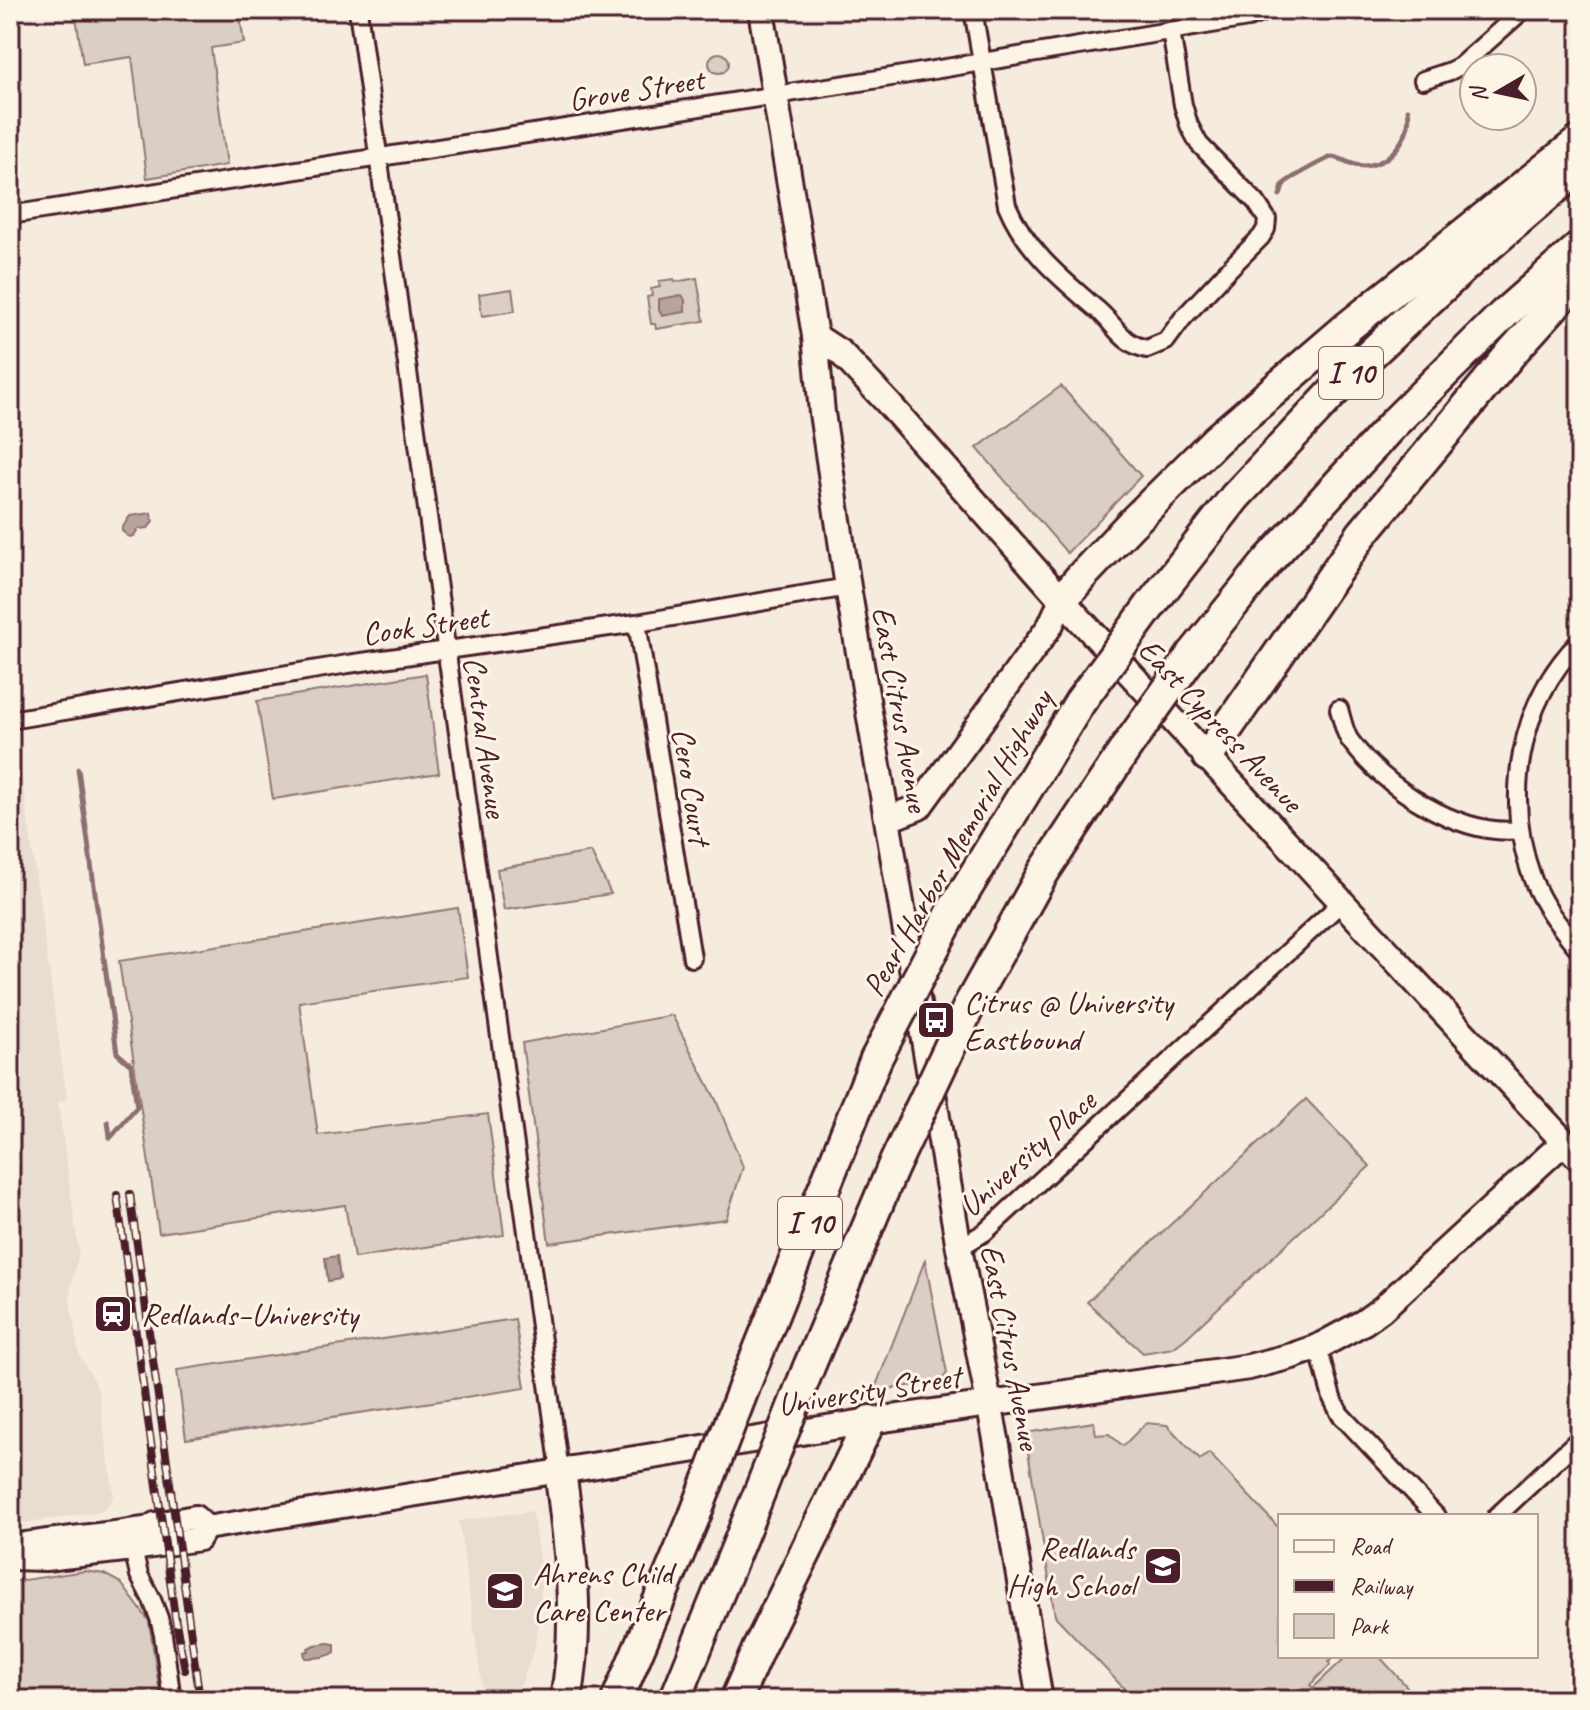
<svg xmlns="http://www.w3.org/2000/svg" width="1590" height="1710" font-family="Caveat,sans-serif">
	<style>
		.built { fill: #e8ddd0 }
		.green { fill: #dbcec4; stroke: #927678; stroke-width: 2 }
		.water { fill: #b8a39e; stroke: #8c6e70; stroke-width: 2 }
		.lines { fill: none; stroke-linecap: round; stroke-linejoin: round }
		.stream { stroke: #8c6e70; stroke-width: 5 }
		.minor-casing { stroke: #4a1f2b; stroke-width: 22 }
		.tertiary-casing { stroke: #4a1f2b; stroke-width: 28 }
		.secondary-casing { stroke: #4a1f2b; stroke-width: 30 }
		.motorway-casing { stroke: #4a1f2b; stroke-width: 36 }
		.minor { stroke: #fcf5e5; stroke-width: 16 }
		.tertiary { stroke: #fcf5e5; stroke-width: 22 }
		.secondary { stroke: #fcf5e5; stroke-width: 24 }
		.motorway { stroke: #fcf5e5; stroke-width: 30 }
		.rail-casing { stroke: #4a1f2b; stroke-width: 8 }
		.rail { stroke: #fcf5e5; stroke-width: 5; stroke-dasharray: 15; stroke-linecap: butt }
		.motorway-bridge-casing { stroke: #4a1f2b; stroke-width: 36; stroke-linecap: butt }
		.motorway-bridge { stroke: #fcf5e5; stroke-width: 30 }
		.labels { text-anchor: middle; stroke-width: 6; stroke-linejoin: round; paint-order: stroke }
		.shield { fill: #fcf5e5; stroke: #7f5f63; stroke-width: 2 }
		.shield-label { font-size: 30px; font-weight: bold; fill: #4a1f2b }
		.street-label { font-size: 32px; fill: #4a1f2b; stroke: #fcf5e5 }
		.poi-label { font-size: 32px; fill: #4a1f2b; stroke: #fcf5e5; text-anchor: start }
	</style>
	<rect width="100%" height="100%" fill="#f5ecde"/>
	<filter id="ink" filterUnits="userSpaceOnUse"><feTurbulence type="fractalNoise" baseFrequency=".0125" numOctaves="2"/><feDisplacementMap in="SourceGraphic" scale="16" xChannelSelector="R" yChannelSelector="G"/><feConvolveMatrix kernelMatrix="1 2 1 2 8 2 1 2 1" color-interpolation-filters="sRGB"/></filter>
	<g filter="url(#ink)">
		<!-- built -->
		<g class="built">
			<path d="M 10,690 L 67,1099 L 58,1102 L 79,1252 L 71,1286 L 70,1299 L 79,1355 L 94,1380 L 99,1394 L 114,1497 L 103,1511 L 10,1525 Z"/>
			<path d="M 532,1511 L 541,1571 L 541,1610 L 534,1650 L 515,1700 L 484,1700 L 459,1521 Z"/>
		</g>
		<!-- green -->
		<g class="green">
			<path d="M 75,10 L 239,10 L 244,43 L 211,48 L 227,165 L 147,178 L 132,57 L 83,64 Z"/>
			<circle cx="719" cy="63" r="10"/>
			<path d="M 697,278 L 704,321 L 656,329 L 655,324 L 651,324 L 647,297 L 652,296 L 651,289 L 660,287 L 659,281 L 674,279 L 675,282 Z"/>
			<path d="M 512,289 L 515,311 L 482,316 L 479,294 Z"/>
			<path d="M 1061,386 L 1141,476 L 1067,553 L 977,448 Z"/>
			<path d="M 426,674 L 439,773 L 273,799 L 257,701 Z"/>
			<path d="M 591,852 L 611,894 L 504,910 L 497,869 Z"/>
			<path d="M 458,908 L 468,977 L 299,1002 L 318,1135 L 488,1114 L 504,1235 L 354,1258 L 345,1205 L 159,1233 L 119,961 Z"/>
			<path d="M 672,1015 L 716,1100 L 743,1167 L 726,1219 L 549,1243 L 522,1043 Z"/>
			<path d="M 1306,1099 L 1370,1166 L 1185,1339 L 1173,1348 L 1143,1353 L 1087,1302 Z"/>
			<path d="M 925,1260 L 947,1373 L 941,1381 L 874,1391 Z"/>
			<path d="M 515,1319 L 525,1388 L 186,1439 L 177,1370 Z"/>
			<path d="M 1094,1422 L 1096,1435 L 1109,1434 L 1123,1446 L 1146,1423 L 1167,1425 L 1200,1460 L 1209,1453 L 1280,1529 L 1280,1656 L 1335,1656 L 1329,1662 L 1330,1665 L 1310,1685 L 1313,1688 L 1347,1656 L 1379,1656 L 1419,1700 L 1135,1700 L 1055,1616 L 1025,1433 Z"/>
			<path d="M 85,1571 L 104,1574 L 121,1583 L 149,1621 L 161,1700 L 10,1700 L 10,1582 Z"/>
		</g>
		<!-- water -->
		<g class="water">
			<path d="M 682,295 L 685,300 L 685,312 L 662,316 L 659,310 L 659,299 Z"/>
			<path d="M 151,513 L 153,522 L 148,528 L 138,529 L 134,536 L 129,537 L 122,531 L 122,528 L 130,516 Z"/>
			<path d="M 337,1256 L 340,1279 L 328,1281 L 325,1258 Z"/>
			<path d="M 328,1643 L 335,1644 L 335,1652 C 326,1658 316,1658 305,1658 L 304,1652 L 309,1651 L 308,1648 L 315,1645 Z"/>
		</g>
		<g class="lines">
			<!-- stream -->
			<g class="stream">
				<path d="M 1280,195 C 1282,191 1282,187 1284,184 C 1285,181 1329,157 1332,157 C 1343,158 1351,166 1362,166 C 1390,166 1413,135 1408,110"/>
				<path d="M 78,769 L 117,1053 L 131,1065 L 137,1107 L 110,1138"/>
				<path d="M 108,1122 L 110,1136"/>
			</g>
			<defs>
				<g id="minor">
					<path d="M 358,10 L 560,1471"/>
					<path d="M 973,10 L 1007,205 C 1026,251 1063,280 1099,311 C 1117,327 1121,343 1147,349 L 1166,341 L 1183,318 L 1230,268 L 1261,237 L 1266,229 L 1267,219 L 1256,202 L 1199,144 L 1189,125 L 1183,105 L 1171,31"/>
					<path d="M 1423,80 L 1450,71 L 1460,66 L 1523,10"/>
					<path d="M 10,215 L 885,78 L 1248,18 L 1268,10"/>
					<path d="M 637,623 L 692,958"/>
					<path d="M 1580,641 C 1518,703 1503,799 1533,880 C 1543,907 1562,929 1580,951"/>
					<path d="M 1339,709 C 1342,719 1344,730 1349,739 C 1383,787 1459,837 1520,830"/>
					<path d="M 10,720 L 348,664 L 637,623 L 848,587"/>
					<path d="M 959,1248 L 985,1232 L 1342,902"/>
					<path d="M 1318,1347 L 1332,1398 L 1340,1414 L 1436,1516"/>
					<path d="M 1497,1516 L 1580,1438"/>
					<path d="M 133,1549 L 139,1575 L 152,1600 L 159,1618 L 163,1635 L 172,1700"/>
				</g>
				<g id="tertiary">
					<path d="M 10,1549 L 19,1545 C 63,1538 106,1535 149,1528 L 155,1524 L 195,1517 L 206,1527 L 212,1527 L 560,1471"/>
					<path d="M 10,1558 L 45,1559 L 133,1549 L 199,1539 L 206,1527"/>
				</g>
				<g id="secondary">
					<path d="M 761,10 L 815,336 L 822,413 L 848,587 L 959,1248 L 996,1439 L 1040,1700"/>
					<path d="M 815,336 L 841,353 L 888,403 L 1062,600 L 1580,1159"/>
					<path d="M 888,819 L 919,807 L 1050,626 L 1062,600"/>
					<path d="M 560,1471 L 870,1421 L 1249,1367 L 1292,1356 L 1318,1347 L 1364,1322 L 1382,1309 L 1564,1142"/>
				</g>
				<g id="motorway">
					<path d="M 1062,600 L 1080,578 L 1131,524 L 1216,440 L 1349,326 L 1580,141"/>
					<path d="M 1150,606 L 1235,497 L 1358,366 L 1467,264 L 1580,167"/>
					<path d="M 1193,654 L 1268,561 L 1394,423 L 1504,314 L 1580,247"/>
					<path d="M 1208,756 L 1362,534 L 1513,351 L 1580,277"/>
					<path d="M 955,907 L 1080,702"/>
					<path d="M 971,1002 L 1043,873 L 1126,748"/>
					<path d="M 808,1369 L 893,1167"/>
					<path d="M 744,1387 L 876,1059"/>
					<path d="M 560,1471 C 571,1548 580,1623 566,1700"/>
					<path d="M 617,1700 L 695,1515"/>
					<path d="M 675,1700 L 756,1501"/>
					<path d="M 736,1700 L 758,1649 L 870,1421"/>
				</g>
			</defs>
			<!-- minor casing -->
			<use href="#minor" class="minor-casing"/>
			<!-- tertiary casing -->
			<use href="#tertiary" class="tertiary-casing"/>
			<!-- secondary casing -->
			<use href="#secondary" class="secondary-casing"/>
			<!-- motorway casing -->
			<use href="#motorway" class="motorway-casing"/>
			<!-- minor -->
			<use href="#minor" class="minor"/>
			<!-- tertiary -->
			<use href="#tertiary" class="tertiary"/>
			<!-- secondary -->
			<use href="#secondary" class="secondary"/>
			<!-- motorway -->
			<use href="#motorway" class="motorway"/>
			<defs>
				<g id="rail">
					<path d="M 130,1194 L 200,1700"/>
					<path d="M 117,1195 L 175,1617 L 185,1670"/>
				</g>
			</defs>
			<!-- rail casing -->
			<use href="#rail" class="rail-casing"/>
			<!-- rail -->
			<use href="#rail" class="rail"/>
			<defs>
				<g id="motorway-bridge">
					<path d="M 1080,702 L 1150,606"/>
					<path d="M 1126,748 L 1193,654"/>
					<path d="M 876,1059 L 955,907"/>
					<path d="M 893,1167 L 971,1002"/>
					<path d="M 756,1501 L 808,1369"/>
					<path d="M 695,1515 L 744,1387"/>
				</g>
			</defs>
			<!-- motorway-bridge casing -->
			<use href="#motorway-bridge" class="motorway-bridge-casing"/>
			<!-- motorway-bridge -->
			<use href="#motorway-bridge" class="motorway-bridge"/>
		</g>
	</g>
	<!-- icons -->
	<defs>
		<symbol id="bus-square" viewBox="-11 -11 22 22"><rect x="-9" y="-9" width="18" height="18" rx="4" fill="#4a1f2b" stroke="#fcf5e5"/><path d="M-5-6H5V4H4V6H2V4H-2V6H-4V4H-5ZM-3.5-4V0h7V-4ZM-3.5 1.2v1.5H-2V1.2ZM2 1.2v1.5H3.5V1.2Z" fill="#fff"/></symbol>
		<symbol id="station-square" viewBox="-11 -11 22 22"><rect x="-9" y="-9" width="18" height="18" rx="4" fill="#4a1f2b" stroke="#fcf5e5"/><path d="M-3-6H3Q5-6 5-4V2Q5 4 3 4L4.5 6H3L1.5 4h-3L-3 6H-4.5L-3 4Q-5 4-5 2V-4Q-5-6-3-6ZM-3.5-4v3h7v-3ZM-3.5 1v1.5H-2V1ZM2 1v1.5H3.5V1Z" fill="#fff"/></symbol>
		<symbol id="school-square" viewBox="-11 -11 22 22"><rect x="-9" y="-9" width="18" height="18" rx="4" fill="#4a1f2b" stroke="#fcf5e5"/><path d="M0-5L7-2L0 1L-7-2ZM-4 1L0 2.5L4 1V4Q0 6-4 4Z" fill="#fff"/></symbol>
	</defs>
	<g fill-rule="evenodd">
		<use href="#bus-square" x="914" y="998" width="44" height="44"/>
		<use href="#station-square" x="91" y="1292" width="44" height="44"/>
		<use href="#school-square" x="1141" y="1544" width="44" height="44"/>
		<use href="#school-square" x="483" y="1569" width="44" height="44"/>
	</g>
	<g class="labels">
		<!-- shield labels -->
		<g class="shield">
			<rect x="1319" y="347" width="64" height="52" rx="6"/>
			<rect x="778" y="1197" width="64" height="52" rx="6"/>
		</g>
		<g class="shield-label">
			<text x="1351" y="383">I 10</text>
			<text x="810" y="1233">I 10</text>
		</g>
		<!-- street labels -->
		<g class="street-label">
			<text transform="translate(636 89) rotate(-9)" y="11">Grove Street</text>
			<text transform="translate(425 625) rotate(-8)" y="11">Cook Street</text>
			<text transform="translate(901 709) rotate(80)" y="11">East Citrus Avenue</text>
			<text transform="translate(1221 725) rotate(47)" y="11">East Cypress Avenue</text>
			<text transform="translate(486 737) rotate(82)" y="11">Central Avenue</text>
			<text transform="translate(692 786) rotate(81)" y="11">Cero Court</text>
			<text transform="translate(957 843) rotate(-60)" y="11">Pearl Harbor Memorial Highway</text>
			<text transform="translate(1027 1153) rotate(-42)" y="11">University Place</text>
			<text transform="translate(1011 1347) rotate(79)" y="11">East Citrus Avenue</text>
			<text transform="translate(869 1390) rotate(-9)" y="11">University Street</text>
		</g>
		<!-- poi labels -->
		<g class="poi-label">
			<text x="964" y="1013">Citrus @ University<tspan x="964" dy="37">Eastbound</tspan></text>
			<text x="141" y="1325">Redlands–University</text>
			<text x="1135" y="1559" text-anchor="end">Redlands<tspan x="1135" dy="37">High School</tspan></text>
			<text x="533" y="1584">Ahrens Child<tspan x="533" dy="37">Care Center</tspan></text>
		</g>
	</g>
	<!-- margin -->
	<rect width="1590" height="1710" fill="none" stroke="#fcf5e5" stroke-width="40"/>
	<rect x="20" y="20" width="1550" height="1670" fill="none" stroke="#4a1f2b" stroke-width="3" filter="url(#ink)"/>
	<!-- legend -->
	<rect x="1278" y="1514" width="260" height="144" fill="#fcf5e5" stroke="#b59f9b" stroke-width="2"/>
	<rect x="1294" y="1540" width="40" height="12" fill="#fcf5e5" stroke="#b59f9b" stroke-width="2"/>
	<text x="1350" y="1554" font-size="24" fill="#4a1f2b">Road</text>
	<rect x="1294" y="1580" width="40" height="12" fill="#4a1f2b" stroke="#b59f9b" stroke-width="2"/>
	<text x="1350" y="1594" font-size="24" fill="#4a1f2b">Railway</text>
	<rect x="1294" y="1614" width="40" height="24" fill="#dbcec4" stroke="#b59f9b" stroke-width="2"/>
	<text x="1350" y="1634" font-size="24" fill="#4a1f2b">Park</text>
	<!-- north arrow -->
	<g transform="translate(1498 92) rotate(261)"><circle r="38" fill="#fcf5e5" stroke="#b59f9b" stroke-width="2"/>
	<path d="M0-6L14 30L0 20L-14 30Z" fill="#4a1f2b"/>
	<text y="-12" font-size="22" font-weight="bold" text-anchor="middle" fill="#4a1f2b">N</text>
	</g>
</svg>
